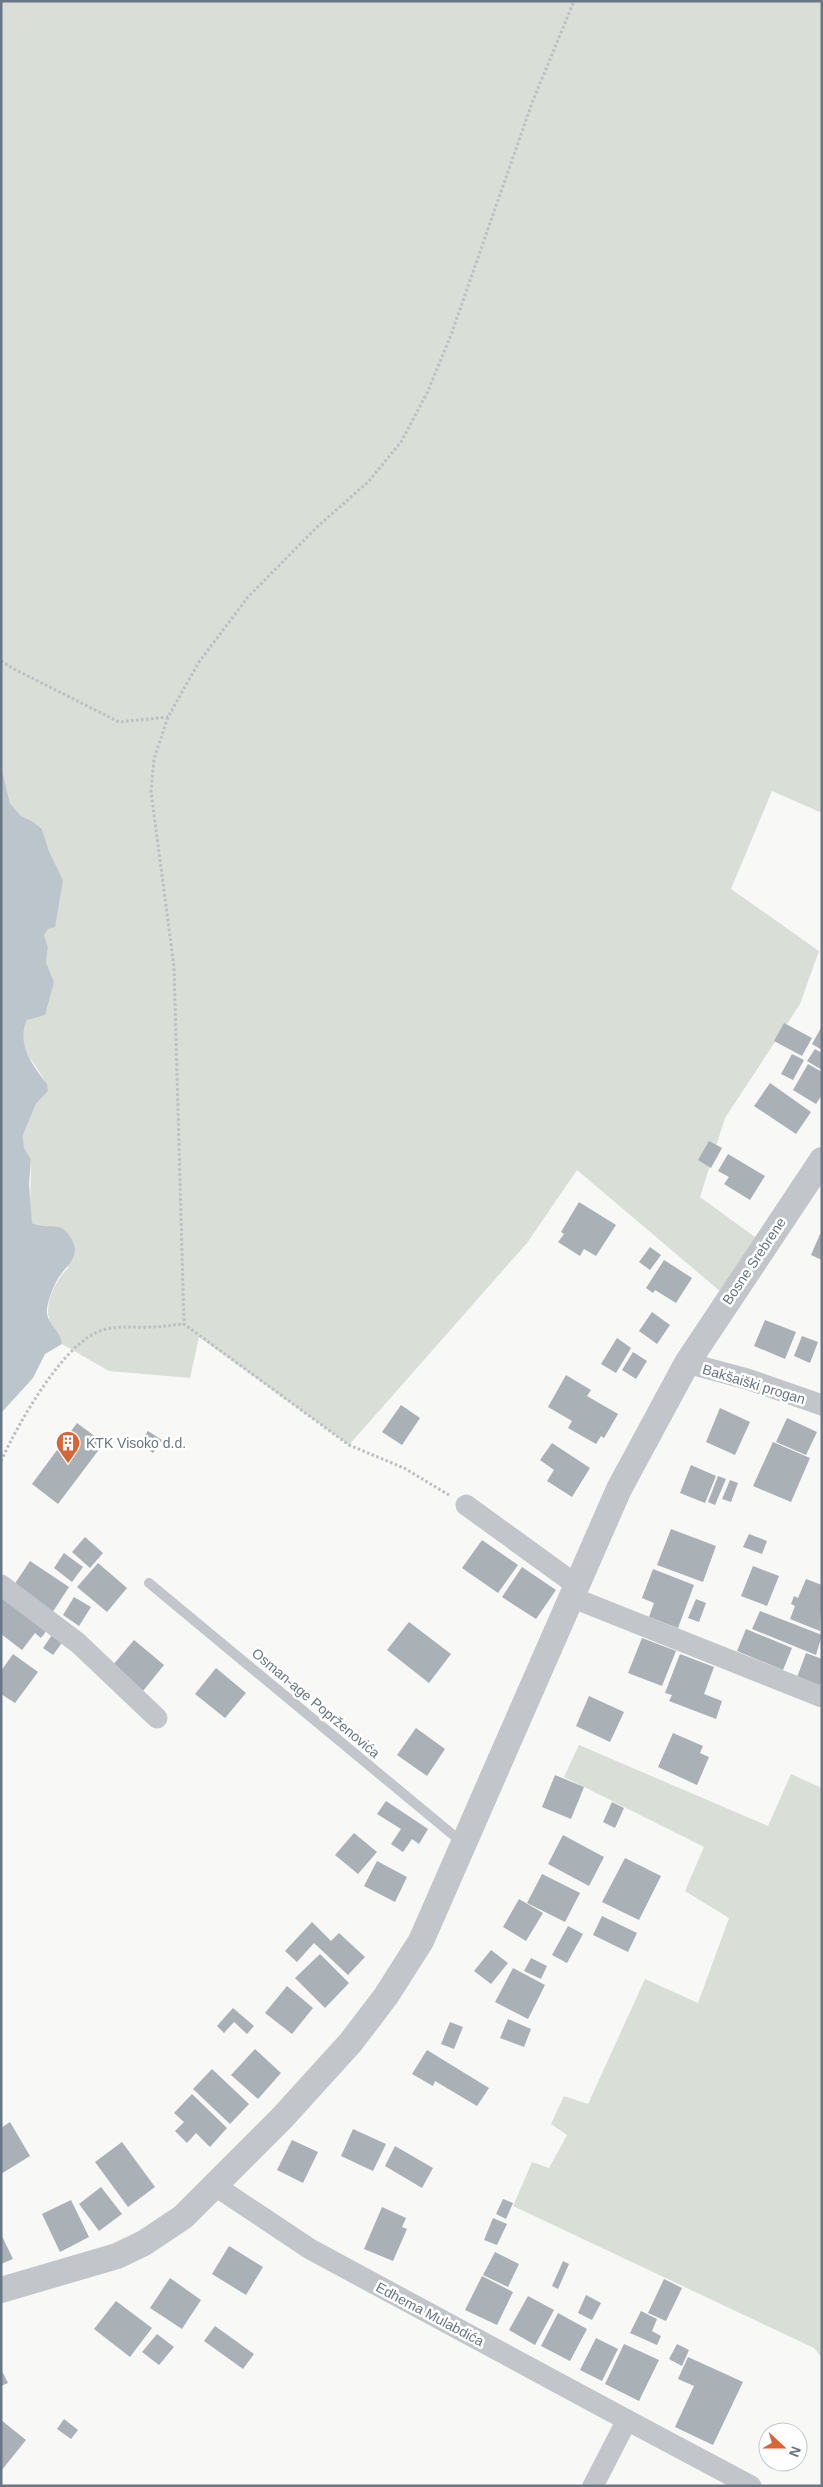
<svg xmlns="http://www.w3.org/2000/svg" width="823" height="2487" font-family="Arial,sans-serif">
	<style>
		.green { fill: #d9dfd7 }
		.water { fill: #bcc5cb }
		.building { fill: #a9b0b6 }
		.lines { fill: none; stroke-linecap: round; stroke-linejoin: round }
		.path { stroke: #bcbec1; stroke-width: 3; stroke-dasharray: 2.5 2.5; stroke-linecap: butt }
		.service { stroke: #c2c5c9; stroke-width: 10 }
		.minor { stroke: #c2c5c9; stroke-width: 21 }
		.tertiary { stroke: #c2c5c9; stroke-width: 26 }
		.labels { text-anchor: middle; stroke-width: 5; stroke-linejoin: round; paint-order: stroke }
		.street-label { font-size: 14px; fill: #697785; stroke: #fff }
		.poi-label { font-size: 14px; fill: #697785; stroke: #fff; text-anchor: start }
	</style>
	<rect width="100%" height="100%" fill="#f8f8f6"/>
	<!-- green -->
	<g class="green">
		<path d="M 1,1 L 822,1 L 822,813 L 772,791 L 731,889 L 819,951 L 800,1004 L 725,1118 L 700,1197 L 766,1245 L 728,1298 L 577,1170 L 527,1243 L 349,1445 L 199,1337 L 190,1378 L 109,1371 L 62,1344 C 62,1336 54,1331 51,1324 C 42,1306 55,1281 68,1268 L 61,1228 L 40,1226 L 32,1223 L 30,1214 L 31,1159 L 24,1148 L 23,1135 L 36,1104 L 48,1091 C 42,1064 12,1052 27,1020 L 37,1016 L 54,982 L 46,962 L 48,947 L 44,935 L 63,880 L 49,851 L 42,829 L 32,821 L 21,816 L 10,803 L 1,766 Z"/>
		<path d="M 579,1745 L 768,1826 L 791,1774 L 822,1788 L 822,2358 L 814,2348 L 513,2206 L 532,2162 L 549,2168 L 567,2135 L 551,2124 L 564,2096 L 588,2104 L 645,1979 L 698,2003 L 729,1918 L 685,1891 L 704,1847 L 564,1777 Z"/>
	</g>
	<!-- water -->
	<path class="water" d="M 1,766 L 10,803 L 21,816 L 32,821 L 42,829 L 49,851 L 63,880 L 55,927 L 48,929 L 44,935 L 48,947 L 46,962 L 54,982 L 45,1015 L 27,1020 C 16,1043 32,1065 47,1084 L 48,1091 L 36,1104 L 23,1135 L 24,1148 L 31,1159 L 29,1184 L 32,1223 C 42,1228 55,1225 62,1228 C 66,1231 70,1236 72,1240 C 81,1256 67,1265 59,1277 C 54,1284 48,1300 47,1309 C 45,1323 62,1332 62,1344 L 45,1354 L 33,1378 L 1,1413 Z"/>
	<!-- building -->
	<g class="building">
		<path d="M 784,1023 L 812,1038 L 802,1056 L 774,1041 Z"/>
		<path d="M 822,1026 L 822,1050 L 812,1044 Z"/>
		<path d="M 815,1049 L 822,1053 L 822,1070 L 807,1061 Z"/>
		<path d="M 792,1054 L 804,1060 L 793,1080 L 781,1074 Z"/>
		<path d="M 808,1064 L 822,1072 L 822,1095 L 816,1104 L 793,1090 Z"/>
		<path d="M 770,1083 L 811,1112 L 796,1134 L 754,1106 Z"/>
		<path d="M 709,1141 L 722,1148 L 711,1168 L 698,1160 Z"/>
		<path d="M 728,1154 L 765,1176 L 750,1200 L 724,1184 L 729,1177 L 718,1171 Z"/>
		<path d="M 579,1202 L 616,1225 L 596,1256 L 584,1249 L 580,1256 L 558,1242 L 564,1234 L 561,1232 Z"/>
		<path d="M 820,1234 L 822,1235 L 822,1260 L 811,1255 Z"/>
		<path d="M 650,1247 L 661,1255 L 650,1270 L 639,1262 Z"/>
		<path d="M 664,1260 L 692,1278 L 676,1303 L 655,1290 L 653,1293 L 646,1288 Z"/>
		<path d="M 652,1312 L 670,1325 L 657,1344 L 639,1331 Z"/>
		<path d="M 765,1320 L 796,1332 L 785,1359 L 754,1346 Z"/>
		<path d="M 802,1336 L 818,1342 L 810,1363 L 794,1356 Z"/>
		<path d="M 617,1338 L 631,1348 L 616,1373 L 601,1364 Z"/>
		<path d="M 633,1352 L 647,1361 L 636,1379 L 622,1370 Z"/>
		<path d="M 566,1375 L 591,1390 L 587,1396 L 618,1414 L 604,1438 L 601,1436 L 596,1444 L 568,1428 L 572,1421 L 548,1407 Z"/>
		<path d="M 401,1405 L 420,1418 L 402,1445 L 382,1432 Z"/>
		<path d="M 720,1408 L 750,1422 L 735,1455 L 706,1442 Z"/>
		<path d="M 787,1418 L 817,1432 L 806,1455 L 776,1442 Z"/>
		<path d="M 77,1423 L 104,1443 L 58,1504 L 32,1484 Z"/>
		<path d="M 148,1431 L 162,1440 L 153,1453 L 139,1443 Z"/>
		<path d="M 773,1442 L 810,1458 L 791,1502 L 753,1486 Z"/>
		<path d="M 552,1443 L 590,1468 L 572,1497 L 547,1481 L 554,1470 L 540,1460 Z"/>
		<path d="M 691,1465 L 716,1476 L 705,1503 L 680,1493 Z"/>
		<path d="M 718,1476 L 726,1479 L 715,1505 L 708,1502 Z"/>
		<path d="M 730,1480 L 738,1483 L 731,1502 L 722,1499 Z"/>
		<path d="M 671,1529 L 716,1546 L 703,1582 L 657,1565 Z"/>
		<path d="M 749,1534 L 767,1541 L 762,1554 L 743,1547 Z"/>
		<path d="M 85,1537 L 103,1553 L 90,1568 L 72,1552 Z"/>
		<path d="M 482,1540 L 518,1565 L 498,1593 L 462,1568 Z"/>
		<path d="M 64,1553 L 83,1567 L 72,1582 L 54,1568 Z"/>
		<path d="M 30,1561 L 69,1587 L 52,1613 L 12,1588 Z"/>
		<path d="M 98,1563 L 127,1588 L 107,1612 L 77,1587 Z"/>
		<path d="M 753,1566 L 779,1576 L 767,1606 L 741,1596 Z"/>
		<path d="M 522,1567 L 556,1590 L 536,1619 L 502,1597 Z"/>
		<path d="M 653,1569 L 694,1585 L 678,1628 L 649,1617 L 654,1603 L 642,1598 Z"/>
		<path d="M 806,1579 L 822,1585 L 820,1631 L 790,1619 L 795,1606 L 791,1604 L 794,1596 L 798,1598 Z"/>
		<path d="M 6,1593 L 50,1626 L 41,1638 L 35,1633 L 22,1650 L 1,1634 L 1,1600 Z"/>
		<path d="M 74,1597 L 91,1607 L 79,1626 L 63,1615 Z"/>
		<path d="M 696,1599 L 706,1603 L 699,1622 L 688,1618 Z"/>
		<path d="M 760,1611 L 822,1635 L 816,1655 L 752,1629 Z"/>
		<path d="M 409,1622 L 451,1654 L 429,1683 L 387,1650 Z"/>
		<path d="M 746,1629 L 792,1648 L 783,1670 L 737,1651 Z"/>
		<path d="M 54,1632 L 64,1640 L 53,1655 L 43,1648 Z"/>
		<path d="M 642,1638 L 676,1651 L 662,1686 L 628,1673 Z"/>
		<path d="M 134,1640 L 164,1665 L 143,1691 L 113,1665 Z"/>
		<path d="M 806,1653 L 822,1659 L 822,1681 L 819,1688 L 796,1680 Z"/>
		<path d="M 13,1654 L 38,1672 L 15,1703 L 1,1694 L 1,1671 Z"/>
		<path d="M 680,1654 L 714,1667 L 704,1694 L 722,1701 L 716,1719 L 669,1701 L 672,1695 L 665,1693 Z"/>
		<path d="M 216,1668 L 246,1693 L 225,1718 L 195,1694 Z"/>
		<path d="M 589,1696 L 624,1712 L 610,1742 L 576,1726 Z"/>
		<path d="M 416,1728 L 445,1749 L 427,1776 L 397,1755 Z"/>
		<path d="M 673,1733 L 703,1746 L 700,1753 L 709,1757 L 697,1785 L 658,1767 Z"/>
		<path d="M 555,1775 L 584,1787 L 571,1819 L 542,1807 Z"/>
		<path d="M 386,1801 L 428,1829 L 419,1844 L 412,1839 L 403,1852 L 391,1844 L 401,1829 L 377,1814 Z"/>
		<path d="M 612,1802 L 624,1808 L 615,1828 L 603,1822 Z"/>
		<path d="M 354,1833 L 377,1852 L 358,1874 L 335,1855 Z"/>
		<path d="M 563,1835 L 604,1857 L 589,1886 L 548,1864 Z"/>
		<path d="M 625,1858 L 661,1876 L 639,1920 L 602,1902 Z"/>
		<path d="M 377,1861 L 407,1877 L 395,1902 L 364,1886 Z"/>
		<path d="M 542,1874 L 580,1893 L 565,1922 L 527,1903 Z"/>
		<path d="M 519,1899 L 543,1913 L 526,1941 L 503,1927 Z"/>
		<path d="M 602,1916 L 637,1933 L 628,1952 L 593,1935 Z"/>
		<path d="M 312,1922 L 331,1941 L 339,1933 L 365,1957 L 348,1975 L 314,1943 L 297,1962 L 285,1951 Z"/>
		<path d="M 568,1926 L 583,1934 L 567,1963 L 552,1955 Z"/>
		<path d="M 491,1950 L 508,1963 L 491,1984 L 474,1971 Z"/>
		<path d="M 320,1954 L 349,1983 L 325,2008 L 295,1978 Z"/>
		<path d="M 531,1958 L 547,1966 L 541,1979 L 524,1971 Z"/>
		<path d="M 513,1968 L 545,1985 L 528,2019 L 495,2002 Z"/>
		<path d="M 287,1986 L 313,2008 L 292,2034 L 265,2013 Z"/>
		<path d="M 233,2008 L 254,2026 L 247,2034 L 234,2022 L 224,2033 L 217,2026 Z"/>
		<path d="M 508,2019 L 531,2029 L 524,2047 L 500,2038 Z"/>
		<path d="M 450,2022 L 463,2027 L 454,2049 L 441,2044 Z"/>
		<path d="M 255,2049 L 281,2073 L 258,2099 L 231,2075 Z"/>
		<path d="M 427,2050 L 489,2088 L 477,2106 L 435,2081 L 433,2086 L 412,2074 Z"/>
		<path d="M 212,2069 L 249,2104 L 230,2124 L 193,2089 Z"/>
		<path d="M 192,2094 L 227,2128 L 210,2147 L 196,2133 L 187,2143 L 175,2131 L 184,2122 L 174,2113 Z"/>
		<path d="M 10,2122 L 30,2156 L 1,2174 L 1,2128 Z"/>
		<path d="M 353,2129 L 386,2144 L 373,2171 L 341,2156 Z"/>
		<path d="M 292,2140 L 318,2152 L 303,2183 L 277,2170 Z"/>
		<path d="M 122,2142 L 155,2187 L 128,2207 L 95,2162 Z"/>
		<path d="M 395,2146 L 433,2168 L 422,2188 L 385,2166 Z"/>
		<path d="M 101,2187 L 122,2214 L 99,2231 L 79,2204 Z"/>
		<path d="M 503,2199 L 513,2203 L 506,2219 L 496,2214 Z"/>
		<path d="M 71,2200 L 89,2237 L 60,2252 L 42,2214 Z"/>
		<path d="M 382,2207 L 406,2218 L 402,2227 L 407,2229 L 393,2261 L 364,2249 Z"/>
		<path d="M 493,2218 L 507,2224 L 497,2245 L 484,2240 Z"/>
		<path d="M 1,2234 L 13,2259 L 1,2264 Z"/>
		<path d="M 229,2246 L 263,2267 L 246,2295 L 212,2274 Z"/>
		<path d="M 495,2252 L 519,2264 L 508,2287 L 483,2275 Z"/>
		<path d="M 563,2261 L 569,2264 L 558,2289 L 552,2286 Z"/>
		<path d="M 482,2276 L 513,2292 L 497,2325 L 465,2310 Z"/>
		<path d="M 170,2278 L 201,2300 L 182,2329 L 150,2308 Z"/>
		<path d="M 664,2279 L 682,2288 L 666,2321 L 648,2313 Z"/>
		<path d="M 586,2295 L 601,2303 L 592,2320 L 578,2313 Z"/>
		<path d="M 528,2296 L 554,2310 L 535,2345 L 509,2330 Z"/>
		<path d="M 116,2301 L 152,2328 L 130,2357 L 94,2329 Z"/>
		<path d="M 641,2311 L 657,2319 L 652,2331 L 661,2336 L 657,2345 L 630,2333 Z"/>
		<path d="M 558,2313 L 587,2329 L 570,2361 L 541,2346 Z"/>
		<path d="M 215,2326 L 254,2354 L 243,2369 L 204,2341 Z"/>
		<path d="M 157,2334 L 174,2347 L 159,2365 L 142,2352 Z"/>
		<path d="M 596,2338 L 618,2349 L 602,2381 L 580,2370 Z"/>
		<path d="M 624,2344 L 659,2360 L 639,2401 L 605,2384 Z"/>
		<path d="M 677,2344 L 689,2350 L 682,2366 L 669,2359 Z"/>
		<path d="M 688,2357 L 743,2382 L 713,2445 L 675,2427 L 694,2386 L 678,2379 Z"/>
		<path d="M 1,2369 L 8,2383 L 1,2386 Z"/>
		<path d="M 64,2419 L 78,2430 L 71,2439 L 57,2429 Z"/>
		<path d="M 1,2420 L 26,2440 L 1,2471 Z"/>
	</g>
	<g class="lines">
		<!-- path -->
		<g class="path">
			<path d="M 1,661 L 14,669 L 119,722 L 168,717"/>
			<path d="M 1,1461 C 18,1424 64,1341 103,1330 C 119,1325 133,1328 149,1327 C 161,1327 172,1325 184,1324"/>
			<path d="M 449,1495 L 404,1468 L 349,1445 L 184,1324 L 174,967 L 151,791 L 154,759 L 168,717 L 199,662 L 248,597 L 317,527 L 368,482 L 401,442 L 428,391 L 451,335 L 532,103 L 574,1"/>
		</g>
		<!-- service -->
		<path class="service" d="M 149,1583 L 464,1844"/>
		<!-- minor -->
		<g class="minor">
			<path d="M 687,1363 L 747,1379 L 822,1405"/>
			<path d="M 466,1505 L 575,1584"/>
			<path d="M 1,1585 L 78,1643 L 157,1718"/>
			<path d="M 571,1597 L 822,1697"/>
			<path d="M 214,2185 L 310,2249 L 627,2420 L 593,2486"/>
			<path d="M 627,2420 L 751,2486"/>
		</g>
		<!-- tertiary -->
		<path class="tertiary" d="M 1,2290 L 117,2256 L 144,2243 L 183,2217 L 282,2118 L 351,2042 L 386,1996 L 421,1941 L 619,1489 L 687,1363 L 822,1160"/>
	</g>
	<!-- icons -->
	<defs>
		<symbol id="building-pin" viewBox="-11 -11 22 30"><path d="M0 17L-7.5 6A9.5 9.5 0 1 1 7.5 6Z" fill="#d86535" stroke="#fff"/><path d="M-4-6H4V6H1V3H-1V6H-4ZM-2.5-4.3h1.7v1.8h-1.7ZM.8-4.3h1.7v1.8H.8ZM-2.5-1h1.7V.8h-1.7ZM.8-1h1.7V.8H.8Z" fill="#fff"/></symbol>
	</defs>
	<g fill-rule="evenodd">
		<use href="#building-pin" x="54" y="1429" width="28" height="38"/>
	</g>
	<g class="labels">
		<!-- street labels -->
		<g class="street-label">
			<text transform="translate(754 1261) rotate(-56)" y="5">Bosne Srebrene</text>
			<text transform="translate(754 1384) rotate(17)" y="5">Bakšaiški progan</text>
			<text transform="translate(316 1703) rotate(40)" y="5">Osman-age Poprženovića</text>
			<text transform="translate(430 2314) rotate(28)" y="5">Edhema Mulabdića</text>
		</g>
		<!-- poi labels -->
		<g class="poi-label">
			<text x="86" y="1448">KTK Visoko d.d.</text>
		</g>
	</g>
	<!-- border -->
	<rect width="823" height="2487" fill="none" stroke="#697785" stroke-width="5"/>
	<!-- north arrow -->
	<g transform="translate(783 2447) rotate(111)"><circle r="24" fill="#ffffff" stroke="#c3c9ce"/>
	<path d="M0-4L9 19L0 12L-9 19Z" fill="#d86535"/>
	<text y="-8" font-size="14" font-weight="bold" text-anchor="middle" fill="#697785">N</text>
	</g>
</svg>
